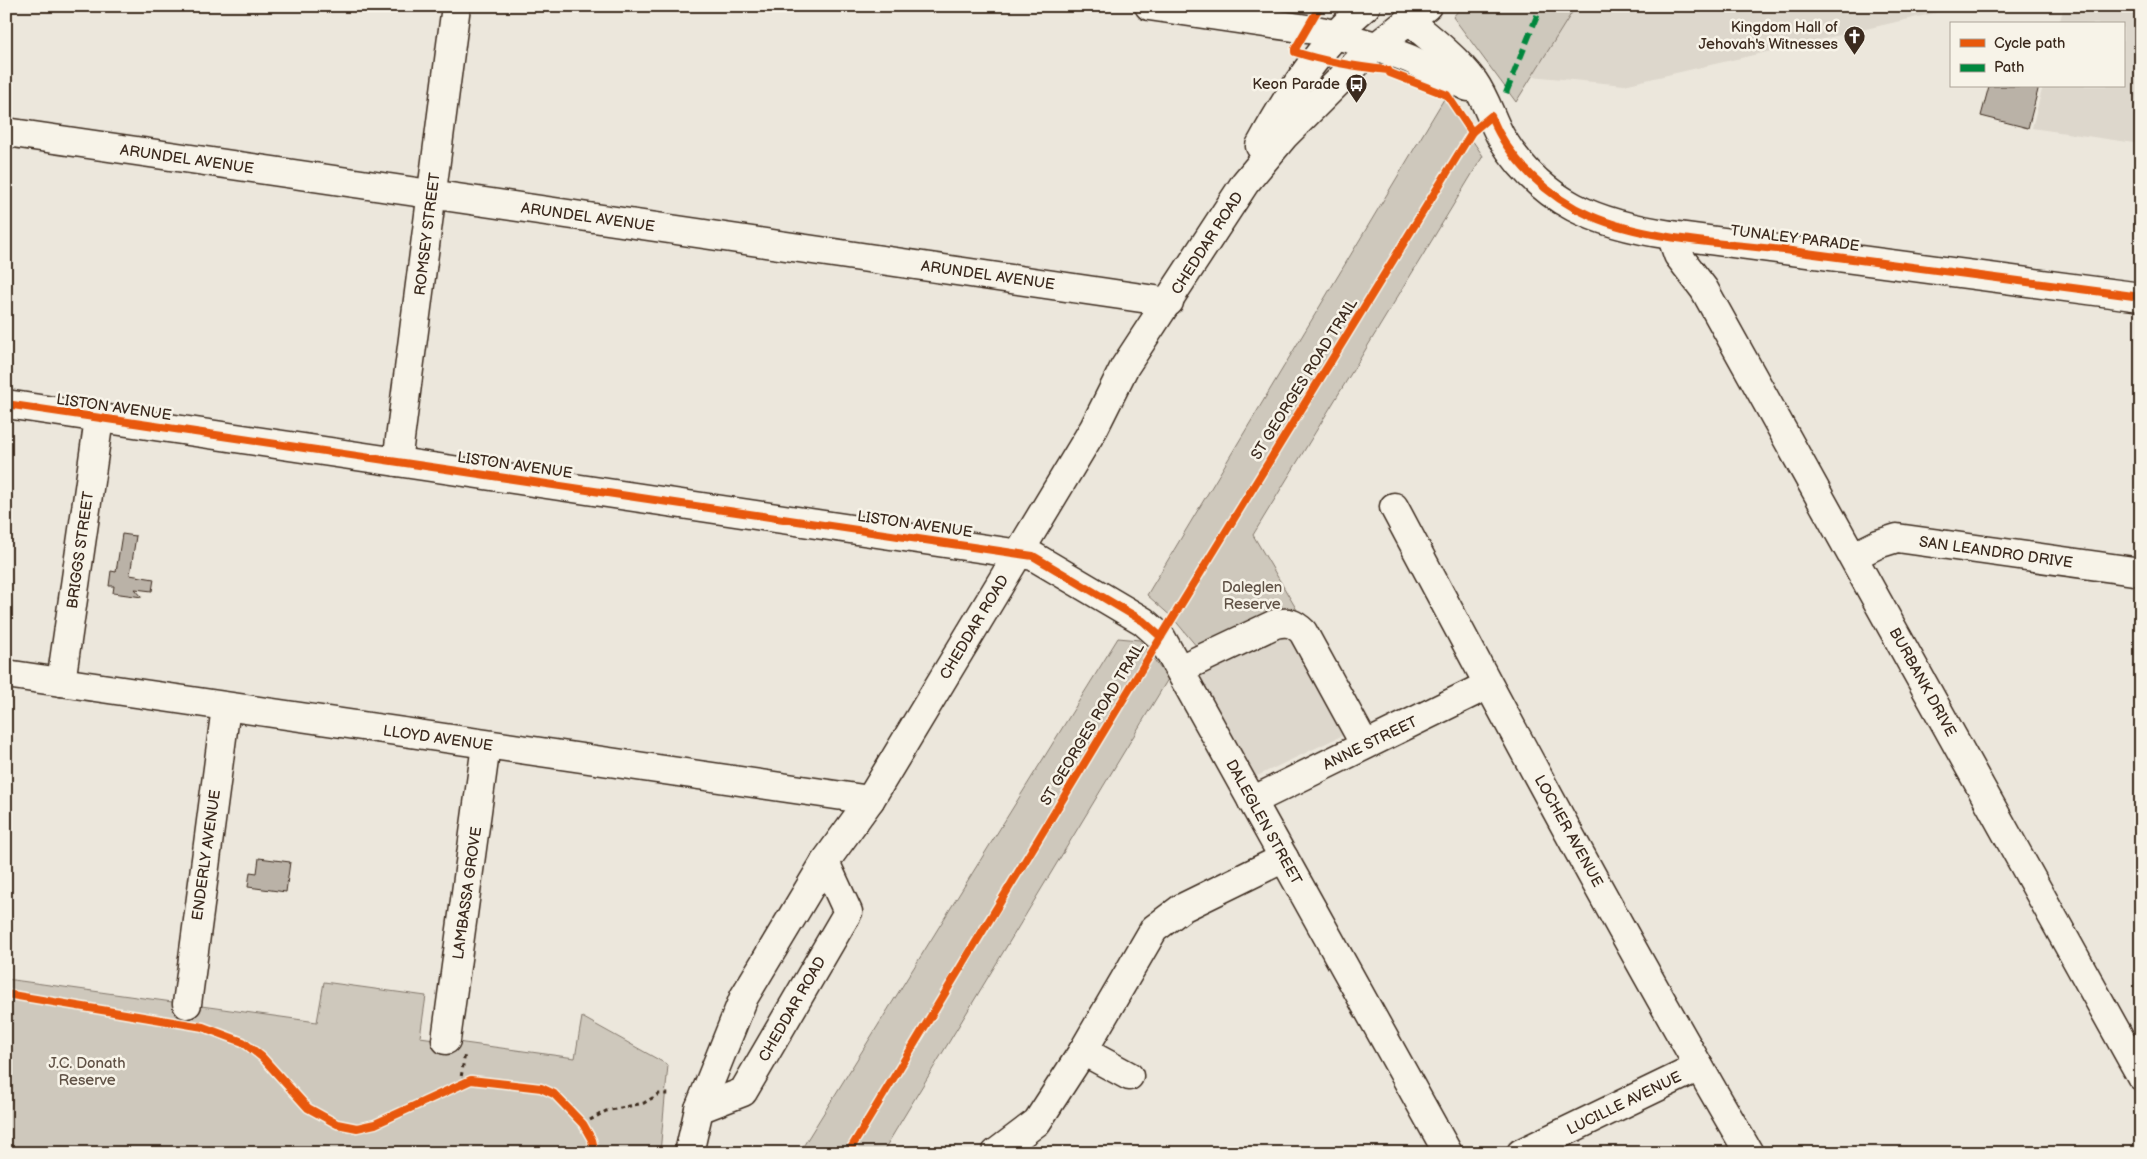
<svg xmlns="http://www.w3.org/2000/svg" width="2147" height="1159" font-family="'Balsamiq Sans',sans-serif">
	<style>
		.built { fill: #ddd7cc }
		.green { fill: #cec8bc; stroke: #84796d }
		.building { fill: #bab2a7; stroke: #3b2a1e }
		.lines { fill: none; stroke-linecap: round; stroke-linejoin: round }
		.minor-casing { stroke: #3b2a1e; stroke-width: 31 }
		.major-casing { stroke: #3b2a1e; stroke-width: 31 }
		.path { stroke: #3b2a1e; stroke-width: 3; stroke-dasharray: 4 4; stroke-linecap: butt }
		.minor { stroke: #f7f3e8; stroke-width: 28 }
		.major { stroke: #f7f3e8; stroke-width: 28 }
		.quiet { stroke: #00873e; stroke-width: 6; stroke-dasharray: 12 6; stroke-linecap: butt }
		.cycleway-casing { stroke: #f7f3e8; stroke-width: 11 }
		.cycleway { stroke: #e8590c; stroke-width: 8 }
		.labels { text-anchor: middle; stroke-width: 5; stroke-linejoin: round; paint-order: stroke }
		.poi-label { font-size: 15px; fill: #3b2a1e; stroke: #f7f3e8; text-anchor: end }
		.street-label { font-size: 15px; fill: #3b2a1e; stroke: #f7f3e8 }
		.park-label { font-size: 15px; fill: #605246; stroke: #f7f3e8 }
	</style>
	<rect width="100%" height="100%" fill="#ece7dc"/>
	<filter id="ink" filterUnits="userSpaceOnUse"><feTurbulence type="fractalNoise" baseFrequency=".02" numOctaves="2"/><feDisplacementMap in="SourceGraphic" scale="10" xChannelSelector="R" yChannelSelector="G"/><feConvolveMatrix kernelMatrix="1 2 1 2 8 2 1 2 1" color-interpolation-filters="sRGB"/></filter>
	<g filter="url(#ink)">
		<!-- built -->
		<g class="built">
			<path d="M 1574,6 L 1965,6 L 1624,85 L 1531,76 Z"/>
			<path d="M 2064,6 L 2141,6 L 2141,144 L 2032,128 L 2043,86 L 2123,86 L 2123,24 L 2059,24 Z"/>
			<path d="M 1297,610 L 1362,726 L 1257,776 L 1250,772 L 1193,671 L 1202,653 Z"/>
		</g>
		<!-- green -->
		<g class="green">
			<path d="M 1462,6 L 1576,6 L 1516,102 L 1453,17 Z"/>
			<path d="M 1444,99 L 1483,156 L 1253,535 L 1297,610 L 1202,653 L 1173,618 L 1147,595 Z"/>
			<path d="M 1118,638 L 1140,640 L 1168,679 L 882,1153 L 799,1153 Z"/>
			<path d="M 6,979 L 317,1022 L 324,982 L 426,996 L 420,1037 L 575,1058 L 582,1017 L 668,1065 L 660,1153 L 6,1153 Z"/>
		</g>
		<!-- building -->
		<g class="building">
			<path d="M 1989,86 L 2039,86 L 2028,128 L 1981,116 Z"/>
			<path d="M 122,534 L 136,536 L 130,575 L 154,579 L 152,591 L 135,589 L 142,597 L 113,593 L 114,586 L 109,586 L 111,571 L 116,572 Z"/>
			<path d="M 259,858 L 290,862 L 286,892 L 248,887 L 250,872 L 257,873 Z"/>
		</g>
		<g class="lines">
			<defs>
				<g id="minor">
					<path d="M 1408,20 C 1430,38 1457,59 1474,82 C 1486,99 1491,119 1501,137 C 1542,204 1597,224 1671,235 L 2141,297"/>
					<path d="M 1376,46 L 1410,59 L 1468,87"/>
					<path d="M 6,132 L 1169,302"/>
					<path d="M 1671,235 L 1678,255 L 1704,289 L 2141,1076"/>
					<path d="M 6,404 L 1033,556 L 1143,621 L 1161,637 L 1448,1153"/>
					<path d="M 397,462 L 456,6"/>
					<path d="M 1394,507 C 1509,724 1625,941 1749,1153"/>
					<path d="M 1854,556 L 1878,544 L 1897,538 L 2141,572"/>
					<path d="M 1180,669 L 1275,624 C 1288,621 1294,623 1303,632 L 1365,745"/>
					<path d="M 6,674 L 870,800"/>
					<path d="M 61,682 L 99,419"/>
					<path d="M 1252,801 L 1488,685"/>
					<path d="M 187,1004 L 226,707"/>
					<path d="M 446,1040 L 486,745"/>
					<path d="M 1083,1051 L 1129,1076"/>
					<path d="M 699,1109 L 743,1092 L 848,912 L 825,862"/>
					<path d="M 996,1153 L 1037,1122 L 1083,1051 L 1154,929 L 1182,908 L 1284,858"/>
					<path d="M 1521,1153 L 1699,1067"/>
				</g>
				<g id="major">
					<path d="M 1149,6 L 1321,31 L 1376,46"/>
					<path d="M 1260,146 C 1287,96 1321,43 1366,6"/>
					<path d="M 689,1153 L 699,1109 L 744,997 L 825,862 L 870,800 L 1094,428 L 1124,368 L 1245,183 L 1284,136 L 1362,58 L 1427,6"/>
				</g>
			</defs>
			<!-- minor casing -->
			<use href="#minor" class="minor-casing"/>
			<!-- major casing -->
			<use href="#major" class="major-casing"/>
			<!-- path -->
			<g class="path">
				<path d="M 6,994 L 172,1022"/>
				<path d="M 196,1026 L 243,1042 L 262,1057 L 308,1108 L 337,1124 L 357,1128 L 375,1124 L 471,1080 L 519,1084 L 541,1088 L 554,1094 L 569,1107 L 583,1124 L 592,1140 L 595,1153"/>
				<path d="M 460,1084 L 465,1053"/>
				<path d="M 583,1124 L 606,1111 L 644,1103 L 659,1094 L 672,1094"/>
			</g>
			<!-- minor -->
			<use href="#minor" class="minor"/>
			<!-- major -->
			<use href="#major" class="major"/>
			<!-- quiet -->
			<path class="quiet" d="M 1506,93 L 1541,6"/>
			<defs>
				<g id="cycleway">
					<path d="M 1320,6 L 1295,49 L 1295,52 C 1326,62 1357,67 1388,70 L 1390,73 L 1447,95 L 1472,132"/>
					<path d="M 6,404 L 1033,556 L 1143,621 L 1161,637"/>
					<path d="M 6,994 L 203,1027 L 243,1042 L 262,1057 L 308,1108 L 337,1124 L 357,1128 L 375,1124 L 471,1080 L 541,1088 L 554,1094 L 583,1124 L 592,1140 L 595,1153"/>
					<path d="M 848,1153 L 1161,637 L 1472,132 L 1491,116 C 1509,160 1547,197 1591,216 C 1646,240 1724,243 1784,250 C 1903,265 2022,281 2141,297"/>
				</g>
			</defs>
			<!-- cycleway casing -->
			<use href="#cycleway" class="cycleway-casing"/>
			<!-- cycleway -->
			<use href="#cycleway" class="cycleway"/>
		</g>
	</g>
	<!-- icons -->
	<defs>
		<symbol id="church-pin" viewBox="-11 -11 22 30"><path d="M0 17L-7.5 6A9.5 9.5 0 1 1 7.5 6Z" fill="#3b2a1e" stroke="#f7f3e8"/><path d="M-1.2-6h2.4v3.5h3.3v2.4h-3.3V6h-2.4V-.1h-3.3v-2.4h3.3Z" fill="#fff"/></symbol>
		<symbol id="bus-pin" viewBox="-11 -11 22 30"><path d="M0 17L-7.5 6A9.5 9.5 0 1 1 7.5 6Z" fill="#3b2a1e" stroke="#f7f3e8"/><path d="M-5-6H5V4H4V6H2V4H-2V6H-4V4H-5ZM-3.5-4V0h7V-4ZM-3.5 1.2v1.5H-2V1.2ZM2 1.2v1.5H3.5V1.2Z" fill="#fff"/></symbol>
	</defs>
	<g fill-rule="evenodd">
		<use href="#church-pin" x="1842" y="24" width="25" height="34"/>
		<use href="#bus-pin" x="1344" y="72" width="25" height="34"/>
	</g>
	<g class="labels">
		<!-- poi labels -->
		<g class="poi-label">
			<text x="1838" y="32">Kingdom Hall of<tspan x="1838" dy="17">Jehovah's Witnesses</tspan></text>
			<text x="1340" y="89">Keon Parade</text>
		</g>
		<!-- street labels -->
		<g class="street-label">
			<text transform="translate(187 159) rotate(8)" y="5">ARUNDEL AVENUE</text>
			<text transform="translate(588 217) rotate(8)" y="5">ARUNDEL AVENUE</text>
			<text transform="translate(427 234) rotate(-83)" y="5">ROMSEY STREET</text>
			<text transform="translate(1795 238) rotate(7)" y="5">TUNALEY PARADE</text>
			<text transform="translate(1207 243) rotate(-57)" y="5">CHEDDAR ROAD</text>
			<text transform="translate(988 275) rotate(8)" y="5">ARUNDEL AVENUE</text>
			<text transform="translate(1304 379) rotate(-58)" y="5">ST GEORGES ROAD TRAIL</text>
			<text transform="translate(114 407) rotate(8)" y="5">LISTON AVENUE</text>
			<text transform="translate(515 465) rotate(8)" y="5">LISTON AVENUE</text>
			<text transform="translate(915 524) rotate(8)" y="5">LISTON AVENUE</text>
			<text transform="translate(80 550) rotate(-82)" y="5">BRIGGS STREET</text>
			<text transform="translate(1996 552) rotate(8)" y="5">SAN LEANDRO DRIVE</text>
			<text transform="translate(974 627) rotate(-59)" y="5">CHEDDAR ROAD</text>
			<text transform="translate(1923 682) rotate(61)" y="5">BURBANK DRIVE</text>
			<text transform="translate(1092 724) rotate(-59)" y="5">ST GEORGES ROAD TRAIL</text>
			<text transform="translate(438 738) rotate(8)" y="5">LLOYD AVENUE</text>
			<text transform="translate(1370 743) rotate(-26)" y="5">ANNE STREET</text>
			<text transform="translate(1264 822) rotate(61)" y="5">DALEGLEN STREET</text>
			<text transform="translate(1569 831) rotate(61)" y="5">LOCHER AVENUE</text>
			<text transform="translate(206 855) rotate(-82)" y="5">ENDERLY AVENUE</text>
			<text transform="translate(467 893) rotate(-82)" y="5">LAMBASSA GROVE</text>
			<text transform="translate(792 1009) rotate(-60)" y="5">CHEDDAR ROAD</text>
			<text transform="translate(1624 1103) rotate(-26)" y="5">LUCILLE AVENUE</text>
		</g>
		<!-- park labels -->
		<g class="park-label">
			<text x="1252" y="592">Daleglen<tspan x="1252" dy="17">Reserve</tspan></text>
			<text x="87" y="1068">J.C. Donath<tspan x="87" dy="17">Reserve</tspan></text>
		</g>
	</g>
	<!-- margin -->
	<rect width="2147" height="1159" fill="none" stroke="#f7f3e8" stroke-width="25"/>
	<rect x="12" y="12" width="2122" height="1134" fill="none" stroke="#3b2a1e" stroke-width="2" filter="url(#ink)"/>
	<!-- legend -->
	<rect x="1950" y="22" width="175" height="65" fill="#f7f3e8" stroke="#aca397"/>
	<rect x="1960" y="39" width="25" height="8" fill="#e8590c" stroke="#aca397"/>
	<text x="1994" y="48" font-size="15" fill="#3b2a1e">Cycle path</text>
	<rect x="1960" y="64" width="25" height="8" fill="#00873e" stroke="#aca397"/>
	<text x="1994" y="72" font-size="15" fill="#3b2a1e">Path</text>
</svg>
